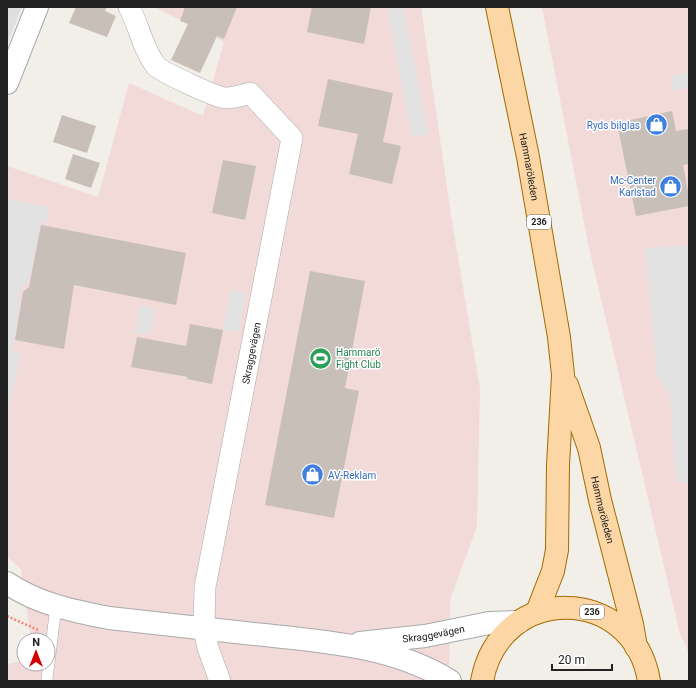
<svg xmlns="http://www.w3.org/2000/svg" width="696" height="688" font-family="Roboto,sans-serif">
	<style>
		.residential { fill: #e0dfdf }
		.commercial { fill: #f2dad9 }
		.parking { fill: #e2e2e2 }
		.building { fill: #c7bfb8 }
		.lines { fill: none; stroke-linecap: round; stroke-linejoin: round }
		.service-casing { stroke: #a9a9a9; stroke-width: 12 }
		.minor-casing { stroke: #a9a9a9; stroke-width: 22 }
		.tertiary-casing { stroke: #a9a9a9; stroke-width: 24 }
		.primary-casing { stroke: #a06b00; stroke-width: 24 }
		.path { stroke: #fa8072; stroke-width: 2.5; stroke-dasharray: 2 2; stroke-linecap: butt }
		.service { stroke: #fff; stroke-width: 11 }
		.minor { stroke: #fff; stroke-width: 21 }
		.tertiary { stroke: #fff; stroke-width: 22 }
		.primary { stroke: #fcd6a4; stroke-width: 22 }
		.labels { text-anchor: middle; stroke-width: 3; stroke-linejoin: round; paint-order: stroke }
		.shield { fill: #fff; stroke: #646464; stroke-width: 1 }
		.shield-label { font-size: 9px; font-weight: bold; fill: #222 }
		.shop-label { font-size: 10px; fill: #366cbe; stroke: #fff; text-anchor: end }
		.street-label { font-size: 10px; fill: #222; stroke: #fff }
		.leisure-label { font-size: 10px; fill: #27864d; stroke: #fff; text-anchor: start }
	</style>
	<rect width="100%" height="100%" fill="#f2efe9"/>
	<!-- residential -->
	<path class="residential" d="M 7,7 L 22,7 L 7,44 Z"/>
	<!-- commercial -->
	<g class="commercial">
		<path d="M 154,7 L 421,7 L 451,215 L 480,389 L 477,526 L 450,600 L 449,681 L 7,681 L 7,664 L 24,661 L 24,664 L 48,664 L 48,640 L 31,640 L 21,569 L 7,557 L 7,166 L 98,197 L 129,83 L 203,116 L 224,42 Z"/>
		<path d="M 542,7 L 689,7 L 689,653 L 680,634 L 589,248 Z"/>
	</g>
	<!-- parking -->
	<g class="parking">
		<path d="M 403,7 L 428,134 L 412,137 L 387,8 Z"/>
		<path d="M 689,72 L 689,87 L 674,91 L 670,76 Z"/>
		<path d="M 7,199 L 49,207 L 46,223 L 41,222 L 30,277 L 18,294 L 20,304 L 12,351 L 21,353 L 7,417 Z"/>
		<path d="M 689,245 L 689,482 L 676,482 L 670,395 L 657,376 L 645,248 Z"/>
		<path d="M 231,290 L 246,293 L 239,332 L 223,330 Z"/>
		<path d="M 140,306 L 155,309 L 150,335 L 135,333 Z"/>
	</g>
	<!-- building -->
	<g class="building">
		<path d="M 76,7 L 107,7 L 105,11 L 116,16 L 107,37 L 69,23 Z"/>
		<path d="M 185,7 L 237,7 L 224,39 L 217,36 L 200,73 L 171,60 L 188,24 L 180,21 Z"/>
		<path d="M 312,7 L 371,7 L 364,44 L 307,32 Z"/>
		<path d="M 328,79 L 393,93 L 383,142 L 401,146 L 392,184 L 349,174 L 358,134 L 318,126 Z"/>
		<path d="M 672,111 L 676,131 L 689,129 L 689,164 L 683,165 L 689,196 L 689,206 L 636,216 L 617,123 Z"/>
		<path d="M 62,115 L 96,126 L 87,153 L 53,142 Z"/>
		<path d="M 73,154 L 100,163 L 91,188 L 65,179 Z"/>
		<path d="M 223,160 L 256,166 L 245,220 L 212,213 Z"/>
		<path d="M 41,225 L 186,253 L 176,305 L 74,285 L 64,349 L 15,340 L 23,292 L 29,287 Z"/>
		<path d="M 310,271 L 365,281 L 345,388 L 359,391 L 334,518 L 265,505 Z"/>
		<path d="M 190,324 L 223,330 L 212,384 L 187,379 L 188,377 L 131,367 L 137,337 L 186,346 Z"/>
	</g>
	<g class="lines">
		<defs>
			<path id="service" d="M 47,679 L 56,606"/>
			<path id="minor" d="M 129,7 C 139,26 143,49 156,66 C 162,72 217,98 226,98 C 234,98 243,95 250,93 L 292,138 L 205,587 L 204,629 L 208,648 L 220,681"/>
			<g id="tertiary">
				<path d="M 7,83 L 37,7"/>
				<path d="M 7,583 C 38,604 73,611 109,618 C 157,623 206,629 254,634 C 320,641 392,645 450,681"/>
				<path id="s1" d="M 360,643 L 425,636 L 489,623 L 519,622"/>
			</g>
			<g id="primary">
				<path id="s2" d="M 497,7 L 528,157 L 559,337 L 563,375 L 558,465 L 557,550 L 553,571 L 537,612"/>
				<path id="s3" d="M 567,385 L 589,448 L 600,500 L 632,624 L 636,647"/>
				<path d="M 482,681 C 500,583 633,584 649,681"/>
			</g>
		</defs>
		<!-- service casing -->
		<use href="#service" class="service-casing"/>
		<!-- minor casing -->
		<use href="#minor" class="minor-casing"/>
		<!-- tertiary casing -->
		<use href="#tertiary" class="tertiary-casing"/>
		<!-- primary casing -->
		<use href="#primary" class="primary-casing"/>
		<!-- path -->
		<path class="path" d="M 7,616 L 38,630"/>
		<!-- service -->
		<use href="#service" class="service"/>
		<!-- minor -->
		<use href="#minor" class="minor"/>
		<!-- tertiary -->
		<use href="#tertiary" class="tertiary"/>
		<!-- primary -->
		<use href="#primary" class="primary"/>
	</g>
	<!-- icons -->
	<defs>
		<symbol id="shop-disc" viewBox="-11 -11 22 22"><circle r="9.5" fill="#3f7fe0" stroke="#fff"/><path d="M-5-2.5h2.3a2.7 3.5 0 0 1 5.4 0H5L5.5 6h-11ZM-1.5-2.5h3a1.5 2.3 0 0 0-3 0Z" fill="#fff"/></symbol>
		<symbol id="stadium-disc" viewBox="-11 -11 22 22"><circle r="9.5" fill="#2e9e5b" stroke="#fff"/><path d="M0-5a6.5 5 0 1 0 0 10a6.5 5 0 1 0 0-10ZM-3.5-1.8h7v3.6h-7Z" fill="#fff"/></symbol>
	</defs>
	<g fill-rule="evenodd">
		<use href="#shop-disc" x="644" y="112" width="25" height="25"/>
		<use href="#shop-disc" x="658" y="174" width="25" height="25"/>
		<use href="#stadium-disc" x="308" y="346" width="25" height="25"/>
		<use href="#shop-disc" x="300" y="462" width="25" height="25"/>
	</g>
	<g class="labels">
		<!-- shield labels -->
		<g class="shield">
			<rect x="527" y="215" width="24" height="14" rx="3"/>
			<rect x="580" y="605" width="24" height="14" rx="3"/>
		</g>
		<g class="shield-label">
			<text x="539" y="225">236</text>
			<text x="592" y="615">236</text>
		</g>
		<!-- shop labels -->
		<g class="shop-label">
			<text x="640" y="129">Ryds bilglas</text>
			<text x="656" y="184">Mc-Center<tspan x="656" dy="12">Karlstad</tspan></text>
			<text x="328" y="479" text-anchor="start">AV-Reklam</text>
		</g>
		<!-- street labels -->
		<g class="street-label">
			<text dy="4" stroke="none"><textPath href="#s2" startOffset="163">Hammaröleden</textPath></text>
			<text transform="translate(251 353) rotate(-79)" y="4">Skraggevägen</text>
			<text dy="4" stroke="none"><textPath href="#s3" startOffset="130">Hammaröleden</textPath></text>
			<text dy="4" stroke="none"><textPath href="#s1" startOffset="74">Skraggevägen</textPath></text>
		</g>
		<!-- leisure labels -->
		<g class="leisure-label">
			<text x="336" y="356">Hammarö<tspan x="336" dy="12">Fight Club</tspan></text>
		</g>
	</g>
	<!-- border -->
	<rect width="696" height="688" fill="none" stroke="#222222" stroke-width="16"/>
	<!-- north arrow -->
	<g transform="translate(36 652)"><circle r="19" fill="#ffffff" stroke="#a7a7a7"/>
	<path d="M0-3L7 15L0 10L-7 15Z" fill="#d40000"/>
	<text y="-6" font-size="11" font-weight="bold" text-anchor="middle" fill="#222222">N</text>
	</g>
	<!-- scale -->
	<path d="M552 664v6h60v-6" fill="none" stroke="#222222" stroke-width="2"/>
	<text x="558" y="664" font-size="12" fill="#222222" stroke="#ffffff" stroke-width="3" paint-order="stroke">20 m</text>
</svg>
